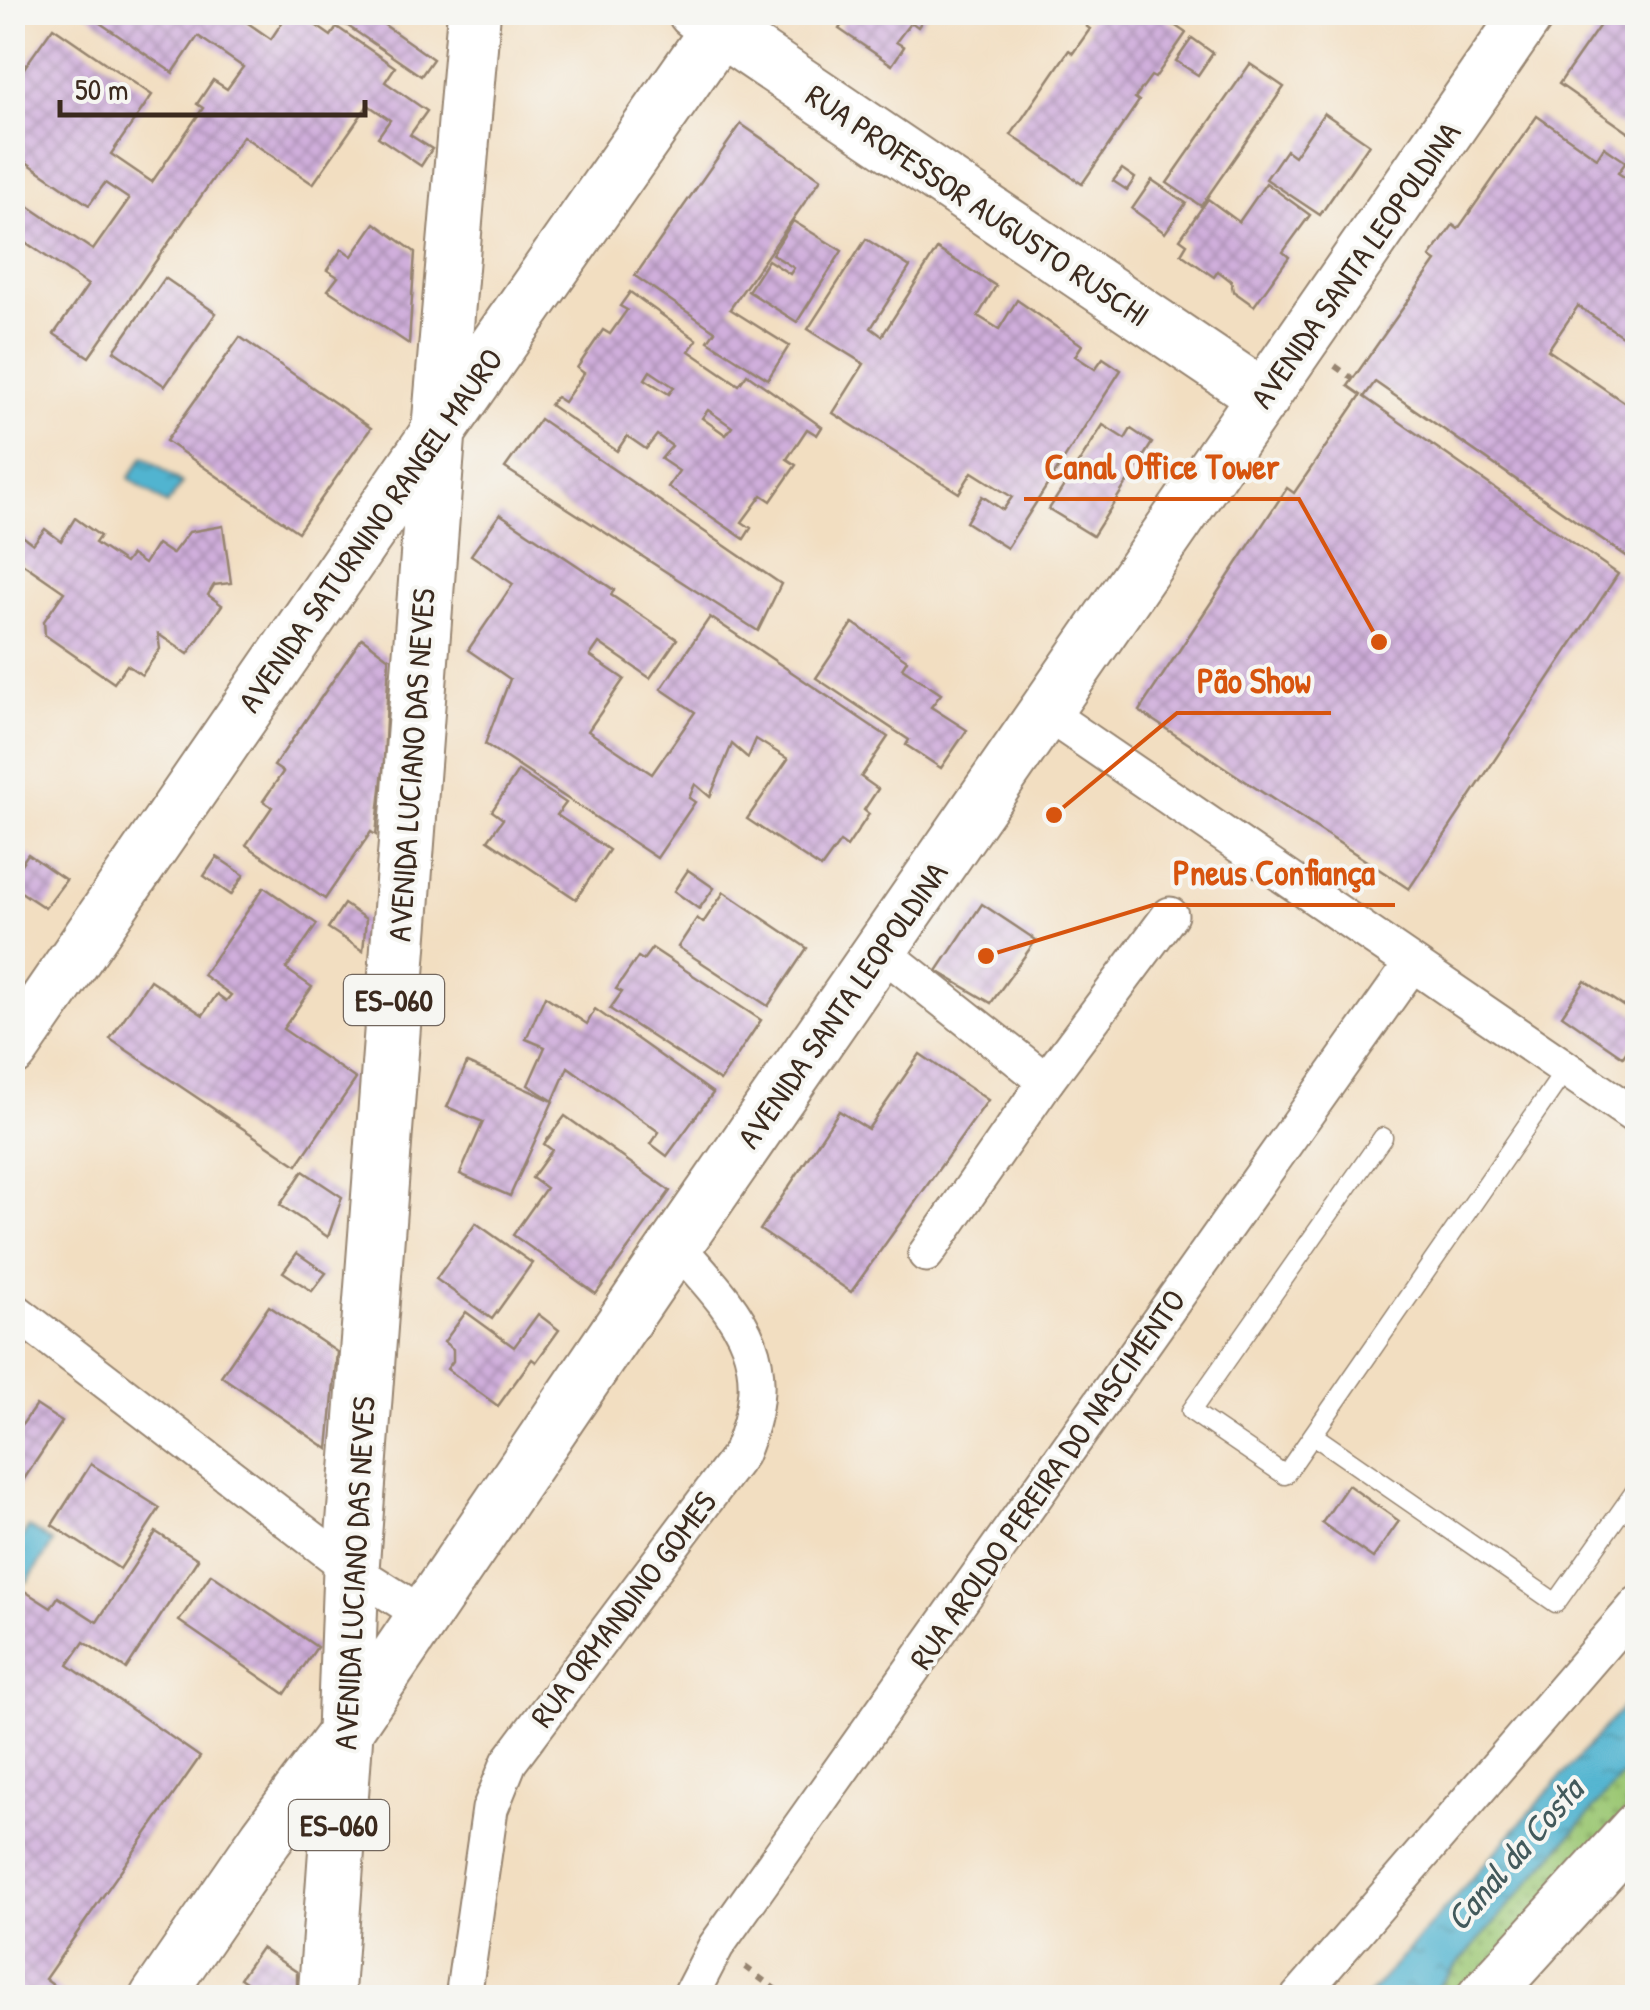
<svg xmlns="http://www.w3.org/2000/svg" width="1650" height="2010" viewBox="0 0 1650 2010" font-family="'Patrick Hand',sans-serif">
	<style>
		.grass { fill: url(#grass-dots); stroke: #6c794a; stroke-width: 2.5 }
		.water { fill: url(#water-ripples); stroke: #466f77; stroke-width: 2.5 }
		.building { fill: url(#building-cross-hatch); fill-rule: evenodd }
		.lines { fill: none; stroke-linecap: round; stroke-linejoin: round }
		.lane-casing { stroke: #968470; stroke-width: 21 }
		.street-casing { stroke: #968470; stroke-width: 39 }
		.secondary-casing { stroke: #968470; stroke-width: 56 }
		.primary-casing { stroke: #968470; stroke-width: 59 }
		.path { stroke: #968470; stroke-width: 6; stroke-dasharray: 8 8; stroke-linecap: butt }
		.lane { stroke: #fff; stroke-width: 18 }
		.street { stroke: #fff; stroke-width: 35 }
		.secondary { stroke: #fff; stroke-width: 52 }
		.primary { stroke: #fff; stroke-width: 55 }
		.labels { text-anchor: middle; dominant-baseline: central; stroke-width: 8; stroke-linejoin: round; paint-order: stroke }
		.shield { fill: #f6f6f2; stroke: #73675e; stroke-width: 2.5 }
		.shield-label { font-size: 30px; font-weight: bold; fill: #3b2a1e }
		.street-label { font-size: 32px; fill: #3b2a1e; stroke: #f6f6f2 }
		.water-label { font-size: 35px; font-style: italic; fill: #435a5c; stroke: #f6f6f2 }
		.leader { fill: none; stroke: #d7540e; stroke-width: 4 }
		.callout-dot { fill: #d7540e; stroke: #f6f6f2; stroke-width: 4 }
		.callout-label { font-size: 35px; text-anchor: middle; font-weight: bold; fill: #d7540e; stroke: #f6f6f2; stroke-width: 8; stroke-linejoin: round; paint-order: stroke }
	</style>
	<defs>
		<pattern id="grass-dots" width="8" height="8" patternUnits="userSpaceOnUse" patternTransform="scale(2.5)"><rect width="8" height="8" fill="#9cc875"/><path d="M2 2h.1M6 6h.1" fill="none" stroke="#80a35f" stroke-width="1.8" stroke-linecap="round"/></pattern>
		<pattern id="water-ripples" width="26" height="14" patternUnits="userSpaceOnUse" patternTransform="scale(2.5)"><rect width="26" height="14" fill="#51b4d0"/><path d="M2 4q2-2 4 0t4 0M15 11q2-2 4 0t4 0" fill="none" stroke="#4493a8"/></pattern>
		<pattern id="building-cross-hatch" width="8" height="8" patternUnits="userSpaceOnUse" patternTransform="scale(2.5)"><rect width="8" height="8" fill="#d0afdc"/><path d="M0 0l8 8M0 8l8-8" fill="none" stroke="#aa8fb2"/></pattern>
	</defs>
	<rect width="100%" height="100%" fill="#f6f6f2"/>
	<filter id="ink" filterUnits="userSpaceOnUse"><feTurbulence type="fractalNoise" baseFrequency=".01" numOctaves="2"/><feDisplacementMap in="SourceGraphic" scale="20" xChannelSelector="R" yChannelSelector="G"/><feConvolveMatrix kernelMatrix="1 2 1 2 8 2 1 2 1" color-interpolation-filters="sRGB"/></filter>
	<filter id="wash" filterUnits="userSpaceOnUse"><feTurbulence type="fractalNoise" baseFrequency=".0048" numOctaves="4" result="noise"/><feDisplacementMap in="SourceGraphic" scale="40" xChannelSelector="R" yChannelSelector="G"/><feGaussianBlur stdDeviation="2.25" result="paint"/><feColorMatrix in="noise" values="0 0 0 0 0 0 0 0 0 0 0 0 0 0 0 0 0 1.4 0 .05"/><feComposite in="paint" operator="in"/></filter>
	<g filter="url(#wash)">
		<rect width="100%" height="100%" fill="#f2dec1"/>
		<polygon class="grass" points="1637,1759 1637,1799 1462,1997 1429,1998"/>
		<g class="water">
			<polygon points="144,456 182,483 167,505 129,478"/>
			<polygon points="29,1527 53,1543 27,1582 13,1573 13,1551"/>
			<polygon points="1637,1691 1637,1759 1429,1997 1367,1997"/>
		</g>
		<g id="blocks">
			<g class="building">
				<polygon points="84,12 232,12 271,39 289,12 297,12 331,36 337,27 395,67 385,82 427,111 410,135 432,149 421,166 378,137 390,120 368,105 313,184 243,136 89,357 54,334 88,285 12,233 12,195 93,250 129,199 105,183 89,205 23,160 12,175 12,85 53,27 152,95 111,154 152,182 203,108 197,104 213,80 227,89 243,67 198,36 173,73"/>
				<polygon points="344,12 366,12 433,59 421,76 339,20"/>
				<polygon points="850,12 928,12 918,27 911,22 896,42 904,47 892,65 839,29"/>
				<polygon points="1095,12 1155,12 1186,33 1155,78 1151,76 1135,98 1139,101 1082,184 1011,135 1069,50 1073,53 1090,29 1086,26"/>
				<polygon points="1609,12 1638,12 1638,139 1559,84"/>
				<polygon points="1192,38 1213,53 1198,75 1176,61"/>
				<polygon points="1250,64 1284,87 1201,206 1167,183"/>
				<polygon points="1324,113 1369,144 1320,215 1266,179 1286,150 1294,156"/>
				<polygon points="1537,116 1597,158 1604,147 1626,162 1618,173 1638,186 1638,347 1578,306 1548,350 1638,412 1638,564 1375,382 1364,397 1618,574 1409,889 1139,711 1287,488 1294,493 1361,395 1348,386 1436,261 1430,257 1453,225 1458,229"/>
				<polygon points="741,124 821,179 730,309 789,346 768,379 708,341 715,331 635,276"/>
				<polygon points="1122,169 1135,178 1127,190 1113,181"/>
				<polygon points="1152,180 1186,203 1165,233 1132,209"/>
				<polygon points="1266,183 1310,215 1283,252 1289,257 1254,306 1233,291 1231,281 1218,271 1214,277 1181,254 1187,244 1180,239 1208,199 1239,222"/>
				<polygon points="793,221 842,251 797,322 748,291 768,260 790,274 794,268 772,254"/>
				<polygon points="375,223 415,252 409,344 328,290 338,277 327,270 342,249 352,256"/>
				<polygon points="866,239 910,267 871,328 882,336 937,249 996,286 978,316 999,329 1017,300 1082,345 1075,356 1095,369 1103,358 1121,370 1007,548 966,522 982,496 1003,510 1012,497 972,472 959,493 833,413 864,364 808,329"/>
				<polygon points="165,278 216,313 165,386 114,351"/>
				<path d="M630,292L697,340L689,351L739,385L747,374L822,427L817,435L807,429L787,459L796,465L771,501L762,495L742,522L751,528L744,539L668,487L679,471L661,459L672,446L657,435L646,449L627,436L617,451L550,405L556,397L564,402L584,373L577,368L603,330L610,334L627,310L620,306ZM650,371L674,387L669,394L645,379ZM708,410L732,427L726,435L702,418Z"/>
				<polygon points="240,337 371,428 298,532 166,441"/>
				<polygon points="540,419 781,584 758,631 505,468"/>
				<polygon points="1103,425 1125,439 1131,429 1152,443 1093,536 1049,509"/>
				<polygon points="500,514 614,590 611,595 677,639 650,678 599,643 590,656 624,679 588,731 652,774 695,712 661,689 710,617 888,737 861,777 878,789 864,810 869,814 847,847 840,842 821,868 747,819 788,759 756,739 748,758 732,744 710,797 695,784 689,798 695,802 657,858 485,744 510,679 468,650 513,584 471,555"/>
				<polygon points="75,518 100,536 95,543 125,563 131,555 144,564 157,544 172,554 189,532 223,526 231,583 214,585 208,595 222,605 188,654 158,634 160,649 142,675 127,665 114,683 45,635 44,621 64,592 12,556 12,528 33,544 45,529 61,541"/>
				<polygon points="853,623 907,660 902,668 941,694 931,707 967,730 941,768 906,745 909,740 816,678"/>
				<polygon points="362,638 389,658 384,761 376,835 371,832 325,899 246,845 272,807 263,801 283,772 274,766"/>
				<polygon points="518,771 566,803 557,815 609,850 576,899 488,840 503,819 492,811"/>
				<polygon points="28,854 66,880 45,908 12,886 12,877"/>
				<polygon points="217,857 244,875 231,895 204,876"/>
				<polygon points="688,870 714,888 699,909 674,891"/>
				<polygon points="264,887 317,924 286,969 312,987 283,1029 356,1079 297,1165 110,1039 150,980 203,1015 217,994 226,1001 231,995 203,975"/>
				<polygon points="724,892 807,948 768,1006 678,947 697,918 703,923"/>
				<polygon points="344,904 366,919 363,951 328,928"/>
				<polygon points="982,904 1036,940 991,1003 937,971"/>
				<polygon points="652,948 761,1020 720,1081 610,1009 622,992 616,989 638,957 643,960"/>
				<polygon points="1585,981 1638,1016 1638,1034 1623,1057 1562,1015"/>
				<polygon points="545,996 587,1024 595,1009 713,1093 667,1156 651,1144 659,1132 568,1067 553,1101 528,1085 545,1047 526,1039"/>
				<polygon points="920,1054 988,1100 851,1292 760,1230 839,1111 868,1129"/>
				<polygon points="467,1063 553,1101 510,1196 460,1174 483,1122 447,1107"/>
				<polygon points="565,1116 670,1191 596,1294 513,1235 546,1188 532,1178 552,1150 544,1144"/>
				<polygon points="303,1171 342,1197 328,1237 280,1205"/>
				<polygon points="476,1223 532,1263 492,1319 436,1279"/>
				<polygon points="297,1253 326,1273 312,1291 283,1272"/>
				<polygon points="269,1306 337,1352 328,1449 221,1376"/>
				<polygon points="466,1312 514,1347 538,1314 559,1330 536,1362 532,1359 498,1406 447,1369 453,1361 453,1349 444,1342"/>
				<polygon points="36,1405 62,1422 12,1497 12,1439"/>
				<polygon points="91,1464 160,1508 120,1569 52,1525"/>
				<polygon points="1348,1485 1399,1521 1373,1558 1322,1523"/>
				<polygon points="156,1532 198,1559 126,1669 84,1642 68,1665 200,1757 45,1979 70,1998 12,1998 12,1583 51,1608 58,1597 97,1622"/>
				<polygon points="211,1574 317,1647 285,1694 179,1621"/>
				<polygon points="261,1948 297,1972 297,1998 269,1998 240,1978"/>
			</g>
		</g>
	</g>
	<g filter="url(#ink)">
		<use href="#blocks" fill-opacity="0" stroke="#968470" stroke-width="2.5"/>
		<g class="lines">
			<g class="lane-casing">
				<g id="lane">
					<polyline points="1383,1137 1191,1411 1285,1475 1566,1069"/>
					<polyline points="1313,1435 1556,1603 1638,1487"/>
				</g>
			</g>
			<g class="street-casing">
				<g id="street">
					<polyline points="1045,712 1638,1118"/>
					<polyline points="880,950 1046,1081"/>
					<polyline points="926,1254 1046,1081 1170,915"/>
					<polyline points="12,1309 351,1569 425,1616"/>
					<path d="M463,1998L490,1809L509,1762L740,1454C781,1355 738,1315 676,1245"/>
					<polyline points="689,1998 716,1946 1412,964"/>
					<polyline points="1298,1998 1638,1604"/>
				</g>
			</g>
			<g class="secondary-casing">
				<g id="secondary">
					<polyline points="694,12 1264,397"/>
					<polyline points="12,1050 438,431 474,12"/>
					<polyline points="156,1998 266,1838 345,1732 647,1287 1529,12"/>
					<polyline points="1483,1998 1638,1828"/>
				</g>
			</g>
			<g class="primary-casing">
				<polyline id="primary" points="326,1998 345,1732 351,1569 438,431 731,12"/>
			</g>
			<g class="path">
				<polyline points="1335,366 1353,379"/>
				<polyline points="745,1967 787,1998"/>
			</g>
			<use href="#lane" class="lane"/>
			<use href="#street" class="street"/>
			<use href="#secondary" class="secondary"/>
			<use href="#primary" class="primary"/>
		</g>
	</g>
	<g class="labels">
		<g class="shield">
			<rect x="344" y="975" width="100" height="50" rx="8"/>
			<rect x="289" y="1800" width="100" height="50" rx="8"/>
		</g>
		<g class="shield-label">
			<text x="394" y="1000">ES-060</text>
			<text x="339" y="1825">ES-060</text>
		</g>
		<g class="street-label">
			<text transform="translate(978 205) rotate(34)">RUA PROFESSOR AUGUSTO RUSCHI</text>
			<text transform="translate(1355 265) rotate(-55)">AVENIDA SANTA LEOPOLDINA</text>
			<text transform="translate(370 530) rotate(-55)">AVENIDA SATURNINO RANGEL MAURO</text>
			<text transform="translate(411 765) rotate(-86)">AVENIDA LUCIANO DAS NEVES</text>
			<text transform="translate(842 1005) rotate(-55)">AVENIDA SANTA LEOPOLDINA</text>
			<text transform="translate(1047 1479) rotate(-55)">RUA AROLDO PEREIRA DO NASCIMENTO</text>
			<text transform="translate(354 1573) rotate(-87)">AVENIDA LUCIANO DAS NEVES</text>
			<text transform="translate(623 1609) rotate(-53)">RUA ORMANDINO GOMES</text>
		</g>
		<g class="water-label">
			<text transform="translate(1514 1854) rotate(-49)">Canal da Costa</text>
		</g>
	</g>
	<path class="leader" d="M1379 642L1299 499H1024M1054 815L1177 713H1331M986 956L1153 905H1395"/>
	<g class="callout-dot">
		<circle cx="1379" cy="642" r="10"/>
		<circle cx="1054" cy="815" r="10"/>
		<circle cx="986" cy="956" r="10"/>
	</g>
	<g class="callout-label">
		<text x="1162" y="479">Canal Office Tower</text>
		<text x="1254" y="693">Pão Show</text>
		<text x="1274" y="885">Pneus Confiança</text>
	</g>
	<rect width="1650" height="2010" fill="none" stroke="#f6f6f2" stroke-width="50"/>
	<path d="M60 100v15h305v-15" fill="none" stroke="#3b2a1e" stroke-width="5"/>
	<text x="75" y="100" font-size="30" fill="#3b2a1e" stroke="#f6f6f2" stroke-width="8" paint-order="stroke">50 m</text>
</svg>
